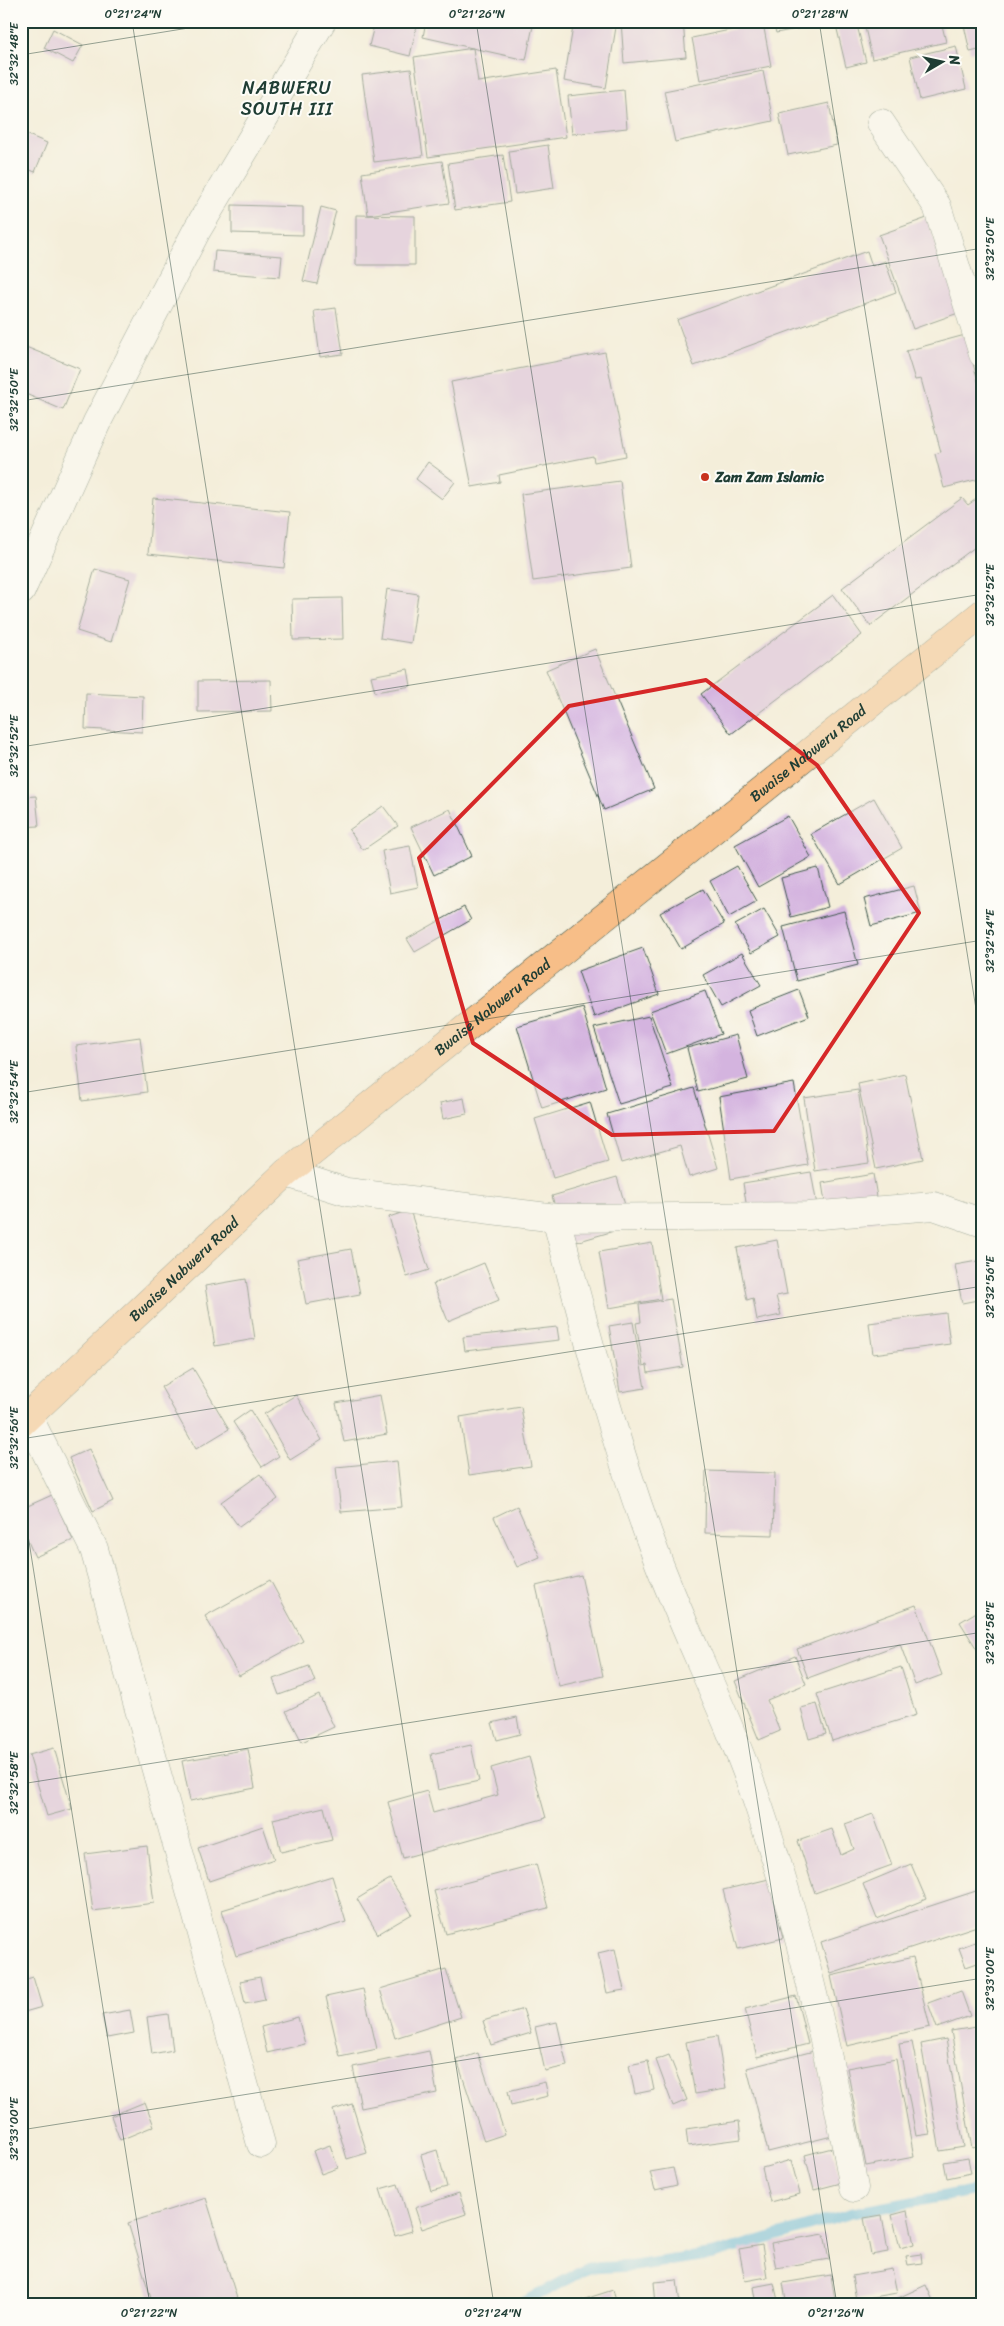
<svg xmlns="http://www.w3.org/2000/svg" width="1004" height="2326" viewBox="0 0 1004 2326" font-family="Sriracha,sans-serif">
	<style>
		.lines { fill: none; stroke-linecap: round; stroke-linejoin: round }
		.stream { stroke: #64b9e1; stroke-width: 11 }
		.building { fill: #d4b4df }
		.minor-casing { stroke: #3f584d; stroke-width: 29 }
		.major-casing { stroke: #3f584d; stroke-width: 29 }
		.minor { stroke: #fff; stroke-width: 28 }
		.major { stroke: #f7be88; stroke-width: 28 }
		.marked { fill: none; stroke: #d62828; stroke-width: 4; stroke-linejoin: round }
		.ticks { fill: none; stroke: #1f3d34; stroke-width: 1; stroke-opacity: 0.45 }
		.poi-dot { fill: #c8321e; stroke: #fdfcf7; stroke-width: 2 }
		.labels { text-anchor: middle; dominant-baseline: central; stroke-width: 4; stroke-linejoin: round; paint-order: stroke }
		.poi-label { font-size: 15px; font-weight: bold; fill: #1f3d34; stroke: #fdfcf7; text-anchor: start }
		.street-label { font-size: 15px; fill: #1f3d34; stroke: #fdfcf7 }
		.quarter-label { font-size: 18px; letter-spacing: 1px; fill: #1f3d34; stroke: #fdfcf7 }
		.neatline { fill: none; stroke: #1f3d34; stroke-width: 2 }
		.ticks-label { font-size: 12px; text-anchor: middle; fill: #1f3d34 }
	</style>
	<rect width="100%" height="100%" fill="#fdfcf7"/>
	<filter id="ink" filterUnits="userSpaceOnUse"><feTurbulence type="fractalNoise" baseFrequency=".02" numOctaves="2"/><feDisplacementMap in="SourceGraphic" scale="10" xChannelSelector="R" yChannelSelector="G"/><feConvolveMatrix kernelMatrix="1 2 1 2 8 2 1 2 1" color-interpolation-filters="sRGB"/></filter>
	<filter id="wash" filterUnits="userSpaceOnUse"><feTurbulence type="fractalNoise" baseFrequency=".0096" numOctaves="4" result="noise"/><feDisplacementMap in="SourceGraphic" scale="20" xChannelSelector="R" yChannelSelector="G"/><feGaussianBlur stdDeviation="1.12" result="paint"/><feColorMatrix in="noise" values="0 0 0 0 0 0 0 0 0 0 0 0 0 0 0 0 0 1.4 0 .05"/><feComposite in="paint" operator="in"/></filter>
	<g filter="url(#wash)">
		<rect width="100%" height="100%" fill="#f4eeda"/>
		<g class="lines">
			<polyline class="stream" points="519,2305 588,2268 634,2266 714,2254 852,2213 983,2189"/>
		</g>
		<g id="blocks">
			<g class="building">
				<polygon points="375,21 418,21 410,56 369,46"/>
				<polygon points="426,21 534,21 526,60 423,37"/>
				<polygon points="574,21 617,21 606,88 564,81"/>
				<polygon points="621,21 683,21 686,57 624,63"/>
				<polygon points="773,21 827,21 827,23 776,33"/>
				<polygon points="835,21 856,21 866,62 846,67"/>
				<polygon points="871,21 941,21 946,42 872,59 864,23"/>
				<polygon points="963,21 983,21 983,49 970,52"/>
				<polygon points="763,23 771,66 700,80 692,38"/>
				<polygon points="53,29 83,45 73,63 44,48"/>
				<polygon points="956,46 966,89 920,100 910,57"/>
				<polygon points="473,48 478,82 556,70 566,137 428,157 414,57"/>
				<polygon points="411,69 423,156 374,162 362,75"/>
				<polygon points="763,71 773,121 675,142 664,91"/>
				<polygon points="624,90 627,128 572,134 568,96"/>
				<polygon points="829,103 837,145 788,155 779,114"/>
				<polygon points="21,132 47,143 35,172 21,166"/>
				<polygon points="548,145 554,188 515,194 509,151"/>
				<polygon points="503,155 510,202 455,210 448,163"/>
				<polygon points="442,161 449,203 368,215 362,173"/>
				<polygon points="232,205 303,207 303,235 232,233"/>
				<polygon points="321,207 336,211 317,284 303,281"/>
				<polygon points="356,215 415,216 415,265 356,265"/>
				<polygon points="927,218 961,312 913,329 879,235"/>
				<polygon points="215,251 282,256 280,277 213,272"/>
				<polygon points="867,251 872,266 885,261 896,292 694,366 677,320"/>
				<polygon points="336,308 343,354 320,357 314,311"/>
				<polygon points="965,335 983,399 983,478 944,488 935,454 941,452 921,379 915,380 906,351"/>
				<polygon points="21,345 80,369 63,410 21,392"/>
				<polygon points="605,352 626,456 594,462 593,456 499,475 500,482 472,487 451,382"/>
				<polygon points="428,462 455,482 442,499 416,479"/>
				<polygon points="620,481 631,568 533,581 521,494"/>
				<polygon points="983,494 983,541 870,626 842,588 962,498 968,505"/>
				<polygon points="153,498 290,512 284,568 148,554"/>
				<polygon points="95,569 130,579 111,642 77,631"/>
				<polygon points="387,589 418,594 411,643 380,638"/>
				<polygon points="833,595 862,635 731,734 701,694"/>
				<polygon points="342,598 343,639 293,640 292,599"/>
				<polygon points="595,649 654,789 604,810 546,670"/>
				<polygon points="408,669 411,686 375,692 371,676"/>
				<polygon points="271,680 272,711 198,712 198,681"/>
				<polygon points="86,693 143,696 142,732 85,729"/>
				<polygon points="36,796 39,826 21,827 21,797"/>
				<polygon points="874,798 902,848 840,884 811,834"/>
				<polygon points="383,806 398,826 363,850 349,830"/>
				<polygon points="450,809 472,856 434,875 411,827"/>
				<polygon points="788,816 811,857 758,887 735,845"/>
				<polygon points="410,846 418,887 390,893 382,851"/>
				<polygon points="737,866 757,901 729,917 710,881"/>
				<polygon points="818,868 828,907 791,917 781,878"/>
				<polygon points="914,886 921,913 871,926 864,899"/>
				<polygon points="703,889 724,924 681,949 660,913"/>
				<polygon points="464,907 471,920 415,952 407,939"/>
				<polygon points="764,909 780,937 751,953 735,925"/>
				<polygon points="844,911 858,965 797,981 783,927"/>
				<polygon points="643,948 659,994 594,1017 578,971"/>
				<polygon points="742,953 761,985 721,1007 703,975"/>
				<polygon points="799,990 809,1016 757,1036 748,1010"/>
				<polygon points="705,991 721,1034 666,1054 650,1011"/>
				<polygon points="582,1007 606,1088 542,1108 517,1026"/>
				<polygon points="649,1016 673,1088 619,1104 594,1028"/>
				<polygon points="736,1035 748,1079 698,1092 687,1048"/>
				<polygon points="140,1037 147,1092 82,1101 76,1046"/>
				<polygon points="905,1074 923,1159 876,1169 858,1084"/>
				<polygon points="794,1083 808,1165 731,1179 719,1097"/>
				<polygon points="694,1088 718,1168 689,1177 680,1146 621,1163 607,1114"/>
				<polygon points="858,1090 869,1163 815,1171 804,1098"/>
				<polygon points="464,1098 467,1114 443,1119 440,1103"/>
				<polygon points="590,1102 608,1162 553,1178 535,1119"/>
				<polygon points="811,1172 818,1211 749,1222 743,1183"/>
				<polygon points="873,1174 881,1220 829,1228 822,1183"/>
				<polygon points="617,1177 631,1226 566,1245 552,1196"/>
				<polygon points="410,1210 429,1270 407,1277 389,1217"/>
				<polygon points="777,1240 787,1294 776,1296 781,1315 757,1320 753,1298 747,1300 737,1248"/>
				<polygon points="652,1243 661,1299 609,1308 599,1252"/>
				<polygon points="351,1249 360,1294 306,1304 297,1259"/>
				<polygon points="983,1260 983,1299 962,1303 955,1265"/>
				<polygon points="484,1263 499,1300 448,1321 433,1284"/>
				<polygon points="246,1279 255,1339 215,1346 205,1286"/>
				<polygon points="671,1299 683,1367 648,1373 647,1365 643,1366 636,1323 641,1322 639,1304"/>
				<polygon points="946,1313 950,1344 873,1354 869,1323"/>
				<polygon points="633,1322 645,1388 620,1392 609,1326"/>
				<polygon points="557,1327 559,1340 465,1351 463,1337"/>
				<polygon points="193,1368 229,1429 196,1449 161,1387"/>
				<polygon points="296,1395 322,1440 290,1460 264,1414"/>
				<polygon points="380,1395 387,1434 344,1442 336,1403"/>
				<polygon points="521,1407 531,1466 469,1475 460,1417"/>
				<polygon points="250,1410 279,1456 262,1467 233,1422"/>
				<polygon points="89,1449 113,1501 93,1511 69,1458"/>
				<polygon points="397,1461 402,1507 341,1512 336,1467"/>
				<polygon points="706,1471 775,1473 773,1535 705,1533"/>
				<polygon points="260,1474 278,1499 239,1527 221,1502"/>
				<polygon points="52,1495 73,1540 35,1557 21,1526 21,1509"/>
				<polygon points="517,1506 540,1557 517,1567 494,1517"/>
				<polygon points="581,1575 603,1676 559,1686 536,1586"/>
				<polygon points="270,1580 303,1641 239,1676 205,1616"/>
				<polygon points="916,1605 942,1675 915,1685 900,1644 808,1678 797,1649"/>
				<polygon points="983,1608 983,1659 960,1622"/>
				<polygon points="795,1656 806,1684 767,1700 780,1731 759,1740 735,1681"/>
				<polygon points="309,1666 315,1682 279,1695 273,1679"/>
				<polygon points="901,1667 916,1715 832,1741 817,1694"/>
				<polygon points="319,1695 334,1727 302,1742 286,1711"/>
				<polygon points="817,1704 826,1734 809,1739 801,1708"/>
				<polygon points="517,1717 520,1734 497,1740 492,1723"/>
				<polygon points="471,1745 479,1781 438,1790 431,1754"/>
				<polygon points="54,1748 72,1809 47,1816 29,1755"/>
				<polygon points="248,1749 255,1788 190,1801 182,1761"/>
				<polygon points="529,1757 546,1818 403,1858 388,1802 427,1791 433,1813 498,1795 491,1768"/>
				<polygon points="324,1807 332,1840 281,1852 273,1819"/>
				<polygon points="873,1814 892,1865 815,1893 798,1841 832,1829 841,1855 854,1849 845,1824"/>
				<polygon points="263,1826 274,1859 209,1881 198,1848"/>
				<polygon points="147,1846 154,1903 93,1911 85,1854"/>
				<polygon points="536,1864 548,1908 446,1934 434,1891"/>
				<polygon points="911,1864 926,1899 877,1919 863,1884"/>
				<polygon points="332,1876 346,1922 236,1956 222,1910"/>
				<polygon points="390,1879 412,1914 378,1934 357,1899"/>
				<polygon points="769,1879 783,1938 738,1949 723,1890"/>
				<polygon points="979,1890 983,1902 983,1924 831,1974 821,1942"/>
				<polygon points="983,1939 983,1961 966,1967 959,1948"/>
				<polygon points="615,1949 624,1990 607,1993 598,1953"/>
				<polygon points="913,1957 930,2027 847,2046 831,1976"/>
				<polygon points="446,1969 461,2017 395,2038 380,1989"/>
				<polygon points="33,1977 42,2007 21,2013 21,1981"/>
				<polygon points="260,1977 265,2000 245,2004 240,1981"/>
				<polygon points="363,1989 377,2049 340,2057 326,1997"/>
				<polygon points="961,1991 970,2016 937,2028 928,2003"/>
				<polygon points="796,1996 808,2044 757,2057 745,2009"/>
				<polygon points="523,2009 531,2033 491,2045 483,2021"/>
				<polygon points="130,2010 134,2033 107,2038 102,2015"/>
				<polygon points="168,2014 173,2050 152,2054 147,2017"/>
				<polygon points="298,2017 305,2044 267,2053 261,2027"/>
				<polygon points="557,2022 567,2066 545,2071 535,2027"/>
				<polygon points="983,2026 983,2146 972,2148 951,2031"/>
				<polygon points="717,2036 726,2089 695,2094 686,2042"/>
				<polygon points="946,2039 964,2147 940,2151 921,2044"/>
				<polygon points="912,2042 930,2134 916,2136 899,2044"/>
				<polygon points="429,2051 437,2093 361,2108 353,2067"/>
				<polygon points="814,2051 836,2135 768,2152 747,2068"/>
				<polygon points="478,2053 505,2134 484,2141 457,2060"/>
				<polygon points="669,2055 687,2100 673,2106 656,2060"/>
				<polygon points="896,2059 914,2157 866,2166 847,2068"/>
				<polygon points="648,2061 654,2090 635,2094 629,2065"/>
				<polygon points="545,2082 548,2096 511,2105 508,2091"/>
				<polygon points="145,2102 154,2126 120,2140 111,2116"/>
				<polygon points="352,2104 367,2153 347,2159 333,2110"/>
				<polygon points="739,2121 741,2139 688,2146 686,2129"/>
				<polygon points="330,2145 338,2168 321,2174 313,2151"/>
				<polygon points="832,2148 841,2183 814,2190 805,2155"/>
				<polygon points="437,2150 447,2187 431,2191 421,2155"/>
				<polygon points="983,2154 983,2174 981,2175 977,2155"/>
				<polygon points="968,2158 971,2173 947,2178 944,2162"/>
				<polygon points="791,2160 800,2194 770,2202 762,2168"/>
				<polygon points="673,2168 677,2185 655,2190 650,2172"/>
				<polygon points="398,2184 412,2231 395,2236 380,2189"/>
				<polygon points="459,2193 466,2214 422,2229 415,2208"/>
				<polygon points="206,2198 239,2305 153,2305 128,2223"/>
				<polygon points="907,2211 914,2244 900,2248 892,2215"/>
				<polygon points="882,2215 888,2252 871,2255 864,2218"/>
				<polygon points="824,2234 829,2259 776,2268 771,2243"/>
				<polygon points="762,2245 767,2277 745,2281 739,2249"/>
				<polygon points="921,2254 922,2263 908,2265 906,2256"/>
				<polygon points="892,2269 897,2293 856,2300 852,2276"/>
				<polygon points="831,2275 836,2305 787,2305 783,2283"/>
				<polygon points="677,2280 680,2305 656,2305 654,2282"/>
				<polygon points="774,2283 779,2305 756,2305 753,2287"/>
				<polygon points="926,2285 935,2305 883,2305"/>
				<polygon points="613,2290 618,2305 584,2305 582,2300"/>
			</g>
		</g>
	</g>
	<g filter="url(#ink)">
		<use href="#blocks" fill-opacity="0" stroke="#3f584d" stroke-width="1"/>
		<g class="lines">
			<g class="minor-casing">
				<g id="minor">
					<polyline points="881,123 937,206 983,354"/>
					<polyline points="21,591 97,422 197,230 322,21"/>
					<polyline points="286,1173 347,1192 556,1218 808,1216 934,1206 983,1223"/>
					<path d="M556,1218C585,1327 612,1436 651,1542C683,1631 729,1716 759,1807C801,1931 831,2060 854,2188"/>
					<polyline points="28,1416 94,1549 261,2144"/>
				</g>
			</g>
			<g class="major-casing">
				<g id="major">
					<path id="s1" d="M21,1423L286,1173L983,613"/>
				</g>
			</g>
			<use href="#minor" class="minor"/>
			<use href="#major" class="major"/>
		</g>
	</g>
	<path d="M0 0H1004V2326H0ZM706,680L817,765L919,913L774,1131L612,1135L473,1043L419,858L569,706Z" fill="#f4eeda" fill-opacity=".55" fill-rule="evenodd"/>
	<path class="marked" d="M706,680L817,765L919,913L774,1131L612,1135L473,1043L419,858L569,706Z"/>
	<path class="ticks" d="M132,21L494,2305M476,21L837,2305M819,21L983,1053M21,55L232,21M21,401L983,248M21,747L983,594M21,1093L983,940M21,1439L983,1286M21,1491L150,2305M21,1784L983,1632M21,2130L983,1978"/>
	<circle class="poi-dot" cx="705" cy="477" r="5"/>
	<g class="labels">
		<g class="poi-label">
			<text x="715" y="477">Zam Zam Islamic</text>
		</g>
		<g class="street-label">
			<text stroke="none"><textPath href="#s1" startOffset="1034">Bwaise Nabweru Road</textPath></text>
			<text stroke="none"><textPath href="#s1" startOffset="629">Bwaise Nabweru Road</textPath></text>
			<text stroke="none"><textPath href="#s1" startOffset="224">Bwaise Nabweru Road</textPath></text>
		</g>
		<g class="quarter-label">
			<text x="287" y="88">NABWERU<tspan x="287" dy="21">SOUTH III</tspan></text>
		</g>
	</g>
	<rect width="1004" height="2326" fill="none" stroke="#fdfcf7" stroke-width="55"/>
	<g transform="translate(942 62) rotate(81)" stroke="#fdfcf7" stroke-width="4" paint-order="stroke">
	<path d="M0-4L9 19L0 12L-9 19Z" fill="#1f3d34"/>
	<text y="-8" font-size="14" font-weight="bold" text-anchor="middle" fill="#1f3d34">N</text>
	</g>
	<rect x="28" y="28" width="948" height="2270" class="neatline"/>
	<g class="ticks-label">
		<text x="133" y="18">0°21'24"N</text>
		<text x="477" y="18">0°21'26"N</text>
		<text x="820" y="18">0°21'28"N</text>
		<text transform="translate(14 54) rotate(-90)" y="4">32°32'48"E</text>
		<text transform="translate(990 249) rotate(-90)" y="4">32°32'50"E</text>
		<text transform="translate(14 400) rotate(-90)" y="4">32°32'50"E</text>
		<text transform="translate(990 595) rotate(-90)" y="4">32°32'52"E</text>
		<text transform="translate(14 746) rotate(-90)" y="4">32°32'52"E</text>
		<text transform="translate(990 941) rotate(-90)" y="4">32°32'54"E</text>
		<text transform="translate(14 1092) rotate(-90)" y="4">32°32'54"E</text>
		<text transform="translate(990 1287) rotate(-90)" y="4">32°32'56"E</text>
		<text transform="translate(14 1438) rotate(-90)" y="4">32°32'56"E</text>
		<text transform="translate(990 1633) rotate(-90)" y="4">32°32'58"E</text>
		<text transform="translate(14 1783) rotate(-90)" y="4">32°32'58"E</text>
		<text transform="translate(990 1979) rotate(-90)" y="4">32°33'00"E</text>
		<text transform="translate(14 2129) rotate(-90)" y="4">32°33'00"E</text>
		<text x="149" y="2317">0°21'22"N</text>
		<text x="493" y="2317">0°21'24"N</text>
		<text x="836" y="2317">0°21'26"N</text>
	</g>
</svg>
